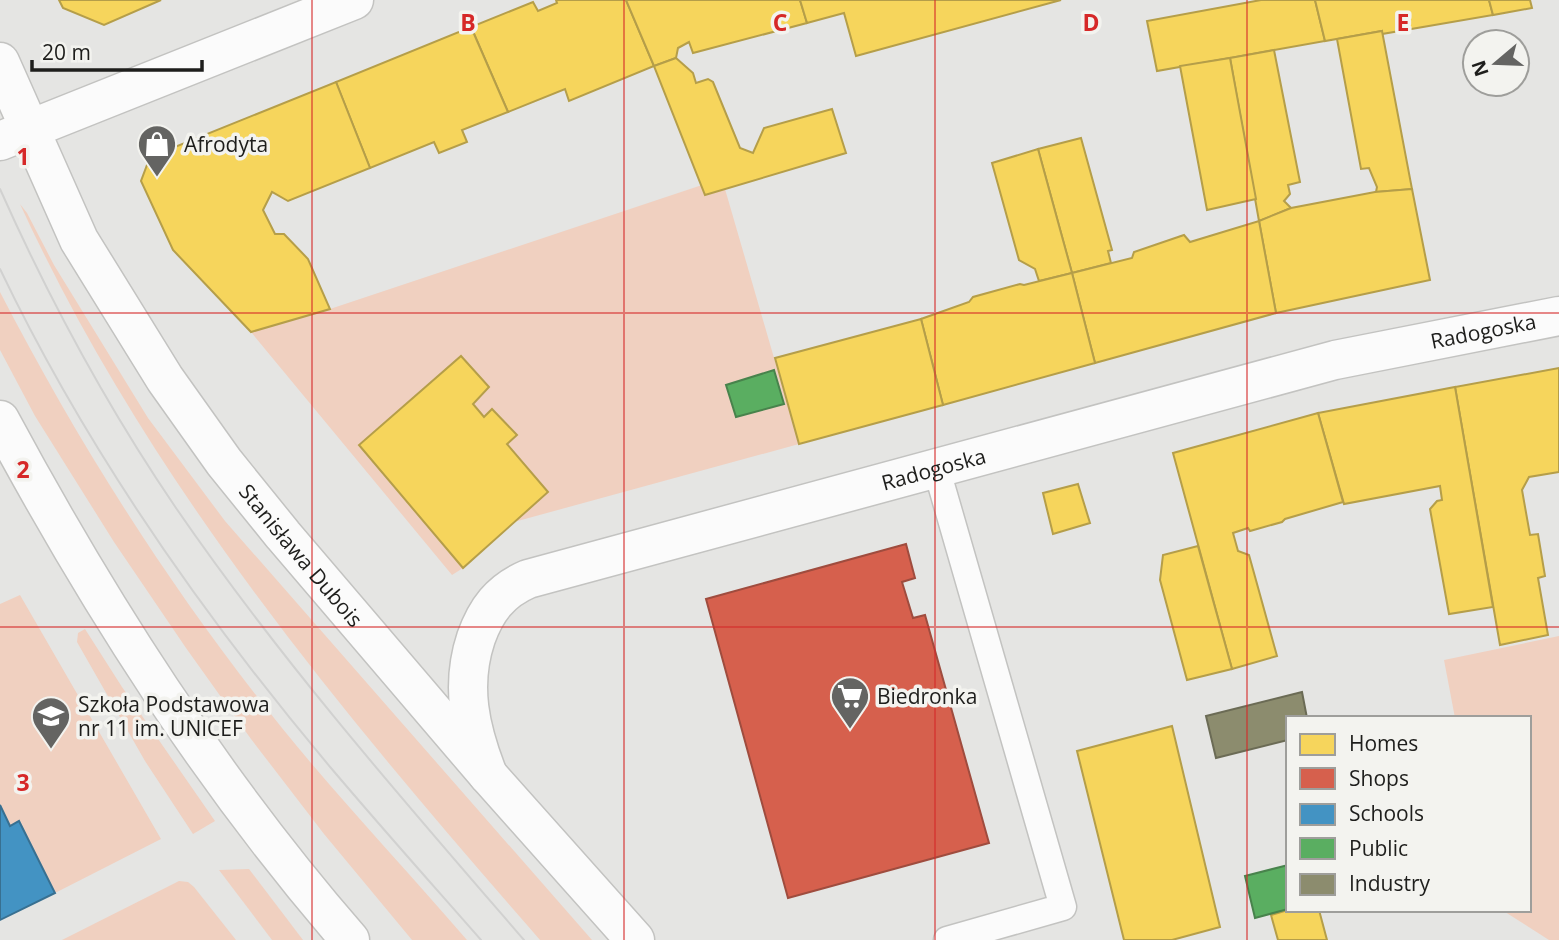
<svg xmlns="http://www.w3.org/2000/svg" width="1559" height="940" viewBox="0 0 1559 940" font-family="'Open Sans',sans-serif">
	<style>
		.green { fill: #f0d0c0 }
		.homes { fill: #f6d55c; stroke: #b59e49; stroke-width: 2 }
		.shops { fill: #d6604d; stroke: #9f4c3e; stroke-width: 2 }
		.schools { fill: #4393c3; stroke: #387091; stroke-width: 2 }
		.public { fill: #5aae61; stroke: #48834c; stroke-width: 2 }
		.industry { fill: #8c8c6e; stroke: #6b6b55; stroke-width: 2 }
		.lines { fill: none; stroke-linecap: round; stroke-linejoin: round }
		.lane-casing { stroke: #c3c3c1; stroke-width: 29 }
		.street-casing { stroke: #c3c3c1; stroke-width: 41 }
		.secondary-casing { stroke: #c3c3c1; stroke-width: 41 }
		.lane { stroke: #fbfbfb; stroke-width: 26 }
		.street { stroke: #fbfbfb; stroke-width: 38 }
		.secondary { stroke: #fbfbfb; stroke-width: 38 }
		.tram { stroke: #d1d1d0; stroke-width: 2 }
		.grid { fill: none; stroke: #d62828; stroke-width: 2; stroke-opacity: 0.55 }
		.labels { text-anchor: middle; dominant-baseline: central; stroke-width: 7; stroke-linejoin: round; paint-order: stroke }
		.poi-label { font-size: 21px; fill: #1e1e1c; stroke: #f3f3ef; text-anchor: start }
		.street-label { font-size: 21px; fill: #1e1e1c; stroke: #f3f3ef }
		.grid-label { font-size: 23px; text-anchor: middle; font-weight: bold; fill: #d62828; stroke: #f3f3ef; stroke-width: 7; stroke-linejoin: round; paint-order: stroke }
	</style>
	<rect width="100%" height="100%" fill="#e5e5e3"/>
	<g class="green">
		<polygon points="702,185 705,195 725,189 799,444 514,522 507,444 517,435 493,409 484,417 473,404 489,387 461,356 359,445 463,568 452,575 251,332 330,309"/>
		<path d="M20,204L27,213L54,265L148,418L225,521L592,940H540C340,711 148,482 20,204Z"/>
		<path d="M0,292C79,445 173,593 282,728C341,801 406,869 467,940H412L324,834L251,739L186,648L114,542L35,416L0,350Z"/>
		<polygon points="20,595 161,839 55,893 20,821 10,826 0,805 0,604"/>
		<polygon points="85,629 122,687 215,821 193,834 145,761 77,642 78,633"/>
		<polygon points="1559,636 1559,940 1549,940 1502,910 1529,910 1529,718 1455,718 1444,660"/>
		<polygon points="249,869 303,940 272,940 219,870"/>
		<polygon points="179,881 188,882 194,887 236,940 62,940"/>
	</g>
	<g class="homes">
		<polygon points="59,0 161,0 104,25 63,8"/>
		<polygon points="556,0 626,0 654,66 569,101 565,89 508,112 471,27 533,2 538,11 557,3"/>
		<polygon points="626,0 800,0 807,23 693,53 689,42 678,48 676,58 654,66"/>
		<polygon points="800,0 1061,0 856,56 844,13 807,23"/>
		<polygon points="1261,0 1315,0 1325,41 1157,71 1147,21"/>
		<polygon points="1315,0 1489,0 1493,15 1382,34 1382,31 1325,41"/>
		<polygon points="1489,0 1530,0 1532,8 1493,15"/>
		<polygon points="471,27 508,112 462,130 467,142 439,153 434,142 370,168 336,82"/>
		<polygon points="1382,31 1412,189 1376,192 1377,187 1369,168 1361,169 1337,39"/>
		<polygon points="1274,50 1300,182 1288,185 1290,194 1284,201 1291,208 1259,221 1230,58"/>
		<polygon points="676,58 693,73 696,83 708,79 713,82 740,148 753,153 764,128 832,109 846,153 705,195 654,66"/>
		<polygon points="1230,58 1256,199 1207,210 1180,66"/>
		<polygon points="336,82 370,168 288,201 272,192 263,210 275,234 284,234 308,259 330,309 251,332 173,250 141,181 150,157"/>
		<polygon points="1081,138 1112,250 1108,251 1111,263 1072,273 1038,149"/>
		<polygon points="1038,149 1072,273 1039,281 1035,269 1019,260 992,163"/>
		<polygon points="1412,189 1430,280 1276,313 1259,221 1291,208 1375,192"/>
		<polygon points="1259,221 1276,313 1095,363 1072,273 1132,258 1134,252 1184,235 1190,242"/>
		<polygon points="1072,273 1095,363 943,405 921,319 969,302 973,297 1020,284 1024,285"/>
		<polygon points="921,319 943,405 799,444 775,358"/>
		<polygon points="461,356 489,387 473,404 484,417 492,409 517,435 507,444 548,492 463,568 359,445"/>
		<polygon points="1559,368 1559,472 1529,477 1522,490 1530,535 1538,534 1545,576 1538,578 1548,635 1500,645 1455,387"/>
		<polygon points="1455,387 1493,607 1449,614 1430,509 1437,501 1442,500 1440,486 1344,504 1318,413"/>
		<polygon points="1318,413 1343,502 1285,519 1282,522 1250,531 1248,528 1233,533 1238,551 1249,555 1277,656 1232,669 1173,453"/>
		<polygon points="1078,484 1090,523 1053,534 1043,493"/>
		<polygon points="1198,546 1232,669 1187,680 1160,580 1163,555"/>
		<polygon points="1172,726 1220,927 1172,940 1124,940 1077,751"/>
		<polygon points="1288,910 1319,910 1327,940 1278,940 1271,915"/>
	</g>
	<polygon class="shops" points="906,544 915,578 902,582 913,618 925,615 989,843 788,898 706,599"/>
	<polygon class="schools" points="0,805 10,826 19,821 55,893 0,920"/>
	<g class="public">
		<polygon points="774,370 784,404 736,417 726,385"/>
		<polygon points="1288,865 1288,909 1255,918 1245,876"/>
	</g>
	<polygon class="industry" points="1302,692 1307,718 1288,718 1288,740 1216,758 1206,716"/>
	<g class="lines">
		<g class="lane-casing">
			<polyline id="lane" points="936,467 1063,907 947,940"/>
		</g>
		<g class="street-casing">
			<g id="street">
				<polyline points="0,141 354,0"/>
				<path id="s1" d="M488,775C470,729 460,686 476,638C486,610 500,591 528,579L1335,360L1559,316"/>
			</g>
		</g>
		<g class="secondary-casing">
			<g id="secondary">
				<path id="s2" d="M0,62L79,240L165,379L224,462L283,535L488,775L635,940"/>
				<path d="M0,420C100,606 212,781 350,940"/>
			</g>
		</g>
		<use href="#lane" class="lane"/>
		<use href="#street" class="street"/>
		<use href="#secondary" class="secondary"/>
		<g class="tram">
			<path d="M0,189C49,299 108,408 176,508C281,661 403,800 524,940"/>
			<path d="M0,269C85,447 204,617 331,768C380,826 431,883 481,940"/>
		</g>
	</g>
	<path class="grid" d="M312,0V940M624,0V940M935,0V940M1247,0V940M0,313H1559M0,627H1559"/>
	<defs>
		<g id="shop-pin" transform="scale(2.0125)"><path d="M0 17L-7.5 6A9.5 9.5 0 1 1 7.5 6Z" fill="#646462" stroke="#f3f3ef"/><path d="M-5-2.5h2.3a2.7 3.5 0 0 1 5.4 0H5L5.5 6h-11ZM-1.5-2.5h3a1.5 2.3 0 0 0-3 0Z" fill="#fff"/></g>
		<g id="supermarket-pin" transform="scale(2.0125)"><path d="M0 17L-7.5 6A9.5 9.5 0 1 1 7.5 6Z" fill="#646462" stroke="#f3f3ef"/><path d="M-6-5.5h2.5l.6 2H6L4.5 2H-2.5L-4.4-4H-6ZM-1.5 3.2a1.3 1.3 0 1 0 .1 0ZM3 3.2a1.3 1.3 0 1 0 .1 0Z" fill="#fff"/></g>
		<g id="school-pin" transform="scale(2.0125)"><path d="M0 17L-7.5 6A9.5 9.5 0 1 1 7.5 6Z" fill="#646462" stroke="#f3f3ef"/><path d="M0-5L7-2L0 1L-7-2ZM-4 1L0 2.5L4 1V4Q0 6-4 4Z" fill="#fff"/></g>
	</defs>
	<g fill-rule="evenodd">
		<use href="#shop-pin" x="157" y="144"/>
		<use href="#supermarket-pin" x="850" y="696"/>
		<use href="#school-pin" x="51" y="716"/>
	</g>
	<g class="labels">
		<g class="poi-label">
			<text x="184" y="144">Afrodyta</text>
			<text x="877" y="696">Biedronka</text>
			<text x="78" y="704">Szkoła Podstawowa<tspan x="78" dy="24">nr 11 im. UNICEF</tspan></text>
		</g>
		<g class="street-label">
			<text stroke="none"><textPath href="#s1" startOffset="1209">Radogoska</textPath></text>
			<text stroke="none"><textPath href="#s1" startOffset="642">Radogoska</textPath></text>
			<text stroke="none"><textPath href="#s2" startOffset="581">Stanisława Dubois</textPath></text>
		</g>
	</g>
	<g class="grid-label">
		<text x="468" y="31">B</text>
		<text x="780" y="31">C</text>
		<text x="1091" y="31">D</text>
		<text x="1403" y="31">E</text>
		<text x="23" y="165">1</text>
		<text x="23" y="478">2</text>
		<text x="23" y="791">3</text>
	</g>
	<rect x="1286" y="716" width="245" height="196" fill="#f3f3ef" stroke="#9e9e9b" stroke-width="2"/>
	<rect x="1300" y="734" width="35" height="21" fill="#f6d55c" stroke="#9e9e9b" stroke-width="2"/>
	<text x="1349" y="751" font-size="21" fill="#1e1e1c">Homes</text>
	<rect x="1300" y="768" width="35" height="21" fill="#d6604d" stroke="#9e9e9b" stroke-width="2"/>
	<text x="1349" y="786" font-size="21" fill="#1e1e1c">Shops</text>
	<rect x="1300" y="804" width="35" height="21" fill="#4393c3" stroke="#9e9e9b" stroke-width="2"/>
	<text x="1349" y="821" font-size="21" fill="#1e1e1c">Schools</text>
	<rect x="1300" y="838" width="35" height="21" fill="#5aae61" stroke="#9e9e9b" stroke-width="2"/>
	<text x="1349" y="856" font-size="21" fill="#1e1e1c">Public</text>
	<rect x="1300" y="874" width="35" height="21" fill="#8c8c6e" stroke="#9e9e9b" stroke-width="2"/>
	<text x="1349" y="891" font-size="21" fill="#1e1e1c">Industry</text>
	<g transform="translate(1496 63) rotate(251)"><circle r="33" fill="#f3f3ef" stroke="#9e9e9b" stroke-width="2"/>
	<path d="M0-5L12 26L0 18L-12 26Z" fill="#646462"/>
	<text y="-10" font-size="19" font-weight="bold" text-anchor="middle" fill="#1e1e1c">N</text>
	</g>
	<path d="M32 60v10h170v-10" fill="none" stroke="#1e1e1c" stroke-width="3.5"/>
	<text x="42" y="60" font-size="21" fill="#1e1e1c" stroke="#f3f3ef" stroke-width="5" paint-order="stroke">20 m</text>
</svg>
